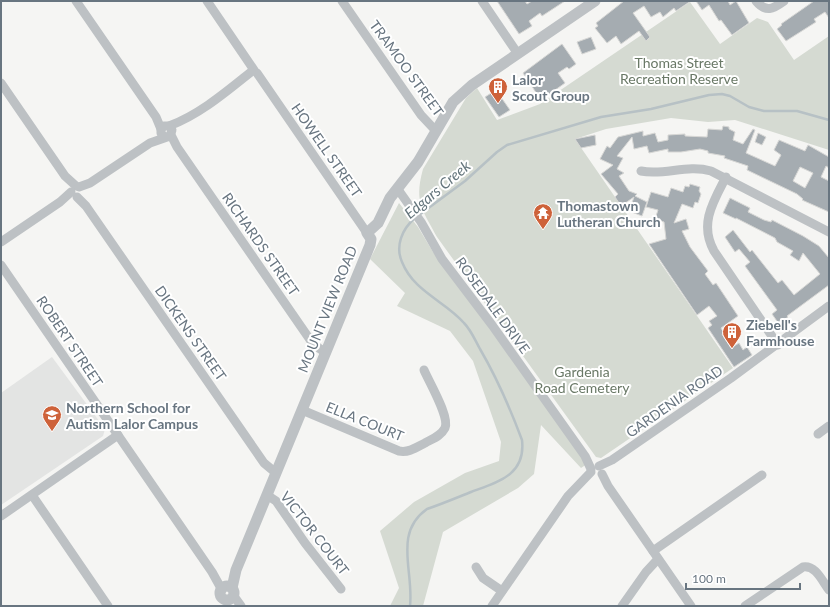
<svg xmlns="http://www.w3.org/2000/svg" width="830" height="607" viewBox="0 0 830 607" font-family="Lato,sans-serif">
	<style>
		.built { fill: #e3e4e3 }
		.green { fill: #d5dad2 }
		.lines { fill: none; stroke-linecap: round; stroke-linejoin: round }
		.stream { stroke: #b7c1c5; stroke-width: 2.5 }
		.building { fill: #a5acb1; stroke: #d7d7d5; fill-rule: evenodd }
		.minor { stroke: #bdc1c4; stroke-width: 9 }
		.tertiary { stroke: #bdc1c4; stroke-width: 11 }
		.labels { text-anchor: middle; dominant-baseline: central; stroke-width: 4; stroke-linejoin: round; paint-order: stroke }
		.park-label { font-size: 14px; fill: #697866; stroke: #fff }
		.street-label { font-size: 14px; fill: #687580; stroke: #fff }
		.poi-label { font-size: 14px; font-weight: bold; fill: #687580; stroke: #fff; text-anchor: start }
		.water-label { font-size: 15px; font-style: italic; fill: #64757c; stroke: #fff }
	</style>
	<rect width="100%" height="100%" fill="#f5f5f3"/>
	<polygon class="built" points="52,357 105,429 103,436 1,505 1,393"/>
	<g class="green">
		<path d="M690,2L720,44L757,18L768,22L794,60L829,36V150L735,120L708,122L671,118L606,129L575,139L733,368L601,458L596,457L437,237C422,209 414,202 423,169L466,98L477,88L497,120L540,104Z"/>
		<polygon points="399,203 418,227 433,252 474,306 587,464 581,468 541,425 534,474 518,488 443,532 423,606 390,606 399,588 380,531 414,502 465,473 499,461 501,442 473,361 450,331 397,306 405,293 370,259"/>
	</g>
	<g class="lines">
		<g class="stream">
			<polyline points="419,215 465,181 497,152 507,145 601,117 651,109 709,95 722,94 730,96 749,107 764,111 797,111 829,120"/>
			<path d="M410,606C414,571 393,533 427,509C442,504 456,498 471,492C498,482 526,475 522,440C510,408 497,378 480,349C475,340 471,330 464,323C445,301 414,292 402,262C395,246 402,229 415,218"/>
		</g>
	</g>
	<g class="building">
		<polygon points="497,1 525,1 527,4 532,1 565,1 542,16 540,13 529,21 532,26 519,34"/>
		<polygon points="624,1 691,1 676,11 674,8 663,17 660,12 651,17 644,6 633,13 650,37 646,41 639,31 621,44 616,36 607,43 595,28 598,26 596,23"/>
		<polygon points="696,1 728,1 730,5 736,1 749,23 732,35 721,20 719,21 709,5 702,10"/>
		<polygon points="814,1 829,1 829,18 825,12 814,19 816,22 786,41 777,29 782,25 781,24"/>
		<polygon points="591,37 596,49 582,54 577,42"/>
		<polygon points="562,44 576,64 569,69 567,67 558,73 565,83 541,100 523,73"/>
		<polygon points="496,90 510,110 499,117 485,97"/>
		<path d="M723,126L729,127V129L735,132L733,140L743,144L753,129L755,130L746,153L775,166L781,155L774,150L779,140L805,151L808,145L829,157V168L826,166L821,177L829,181V212L802,200L803,199L797,194L747,170L748,166L724,158L725,156L708,153V151L700,149L681,152H668V149L649,153L647,146L634,149L632,137L617,156L623,158L617,169L624,173L619,176L629,191L637,194L635,196L647,202L642,216L629,211L634,197L621,206L615,197L618,194L601,174L613,165L600,159L607,146L610,148L618,137L643,131V136L655,133L658,142L668,140V135L685,134V136L707,137L708,129L722,130ZM800,167L813,173L805,188L793,181Z"/>
		<polygon points="758,133 766,137 762,145 755,142"/>
		<polygon points="595,135 596,145 581,148 575,139"/>
		<polygon points="690,184 700,187 699,191 701,194 698,203 695,202 693,208 682,204 674,223 686,219 689,229 682,231 690,247 708,271 705,274 713,285 716,283 738,316 721,328 724,333 722,334 731,348 739,343 743,350 747,347 752,355 734,367 708,328 712,325 709,321 717,316 709,306 697,315 649,244 666,239 664,222 655,219 658,210 646,207 651,192 668,197 671,188 683,192 685,186 689,187"/>
		<polygon points="730,198 750,208 748,212 764,220 771,222 772,220 803,236 819,246 829,258 829,285 787,316 788,317 779,324 772,314 777,310 745,266 750,262 739,249 735,252 725,237 733,230 750,252 752,250 778,283 782,280 794,295 820,274 803,253 799,261 790,255 793,251 777,242 775,238 736,218 736,219 723,213"/>
	</g>
	<g class="lines">
		<g class="minor">
			<polyline points="76,1 156,117 161,129"/>
			<polyline points="207,1 254,70"/>
			<polyline points="342,1 421,115 436,131"/>
			<polyline points="482,1 518,54"/>
			<path d="M756,1C766,13 773,9 784,1"/>
			<polyline points="257,73 367,233"/>
			<polyline points="1,83 65,176 76,186"/>
			<path d="M169,126C199,115 226,92 251,72"/>
			<polyline points="171,135 177,147 313,344 326,353"/>
			<path d="M641,171C664,176 687,164 711,171L829,232"/>
			<path d="M726,177C713,202 699,224 714,251L778,345"/>
			<polyline points="79,187 90,183 150,143 170,136 172,130 169,126 164,126 161,129 161,133 164,137"/>
			<polyline points="397,188 421,222 442,259 492,325 585,456 591,469"/>
			<polyline points="77,197 86,206 264,463 276,473"/>
			<polyline points="1,242 60,202 71,192"/>
			<polyline points="1,265 212,572 222,590"/>
			<path d="M302,410L399,451C409,453 417,447 425,443C432,439 441,436 445,428C450,417 429,382 424,370"/>
			<polyline points="818,434 829,426"/>
			<polyline points="599,466 612,460 731,378 829,306"/>
			<polyline points="602,474 608,486 691,606"/>
			<polyline points="32,495 108,606"/>
			<polyline points="267,495 276,501 305,543 341,589"/>
			<polyline points="1,516 118,435"/>
			<polyline points="653,551 762,475"/>
			<polyline points="476,567 483,578 502,591"/>
			<polyline points="233,595 241,606"/>
			<polyline points="492,606 568,496 591,472"/>
			<polyline points="622,606 646,572 658,559"/>
			<path d="M745,606L803,567C816,565 822,581 829,590"/>
		</g>
		<g class="tertiary">
			<circle cx="227" cy="593" r="7"/>
			<polyline points="232,588 236,570 370,245 371,239 367,233 378,223 390,198 418,162 453,102 472,85 595,1"/>
		</g>
	</g>
	<defs>
		<g id="building-pin" transform="scale(1)"><path d="M0 17L-7.5 6A9.5 9.5 0 1 1 7.5 6Z" fill="#ce623a" stroke="#fff"/><path d="M-4-6H4V6H1V3H-1V6H-4ZM-2.5-4.3h1.7v1.8h-1.7ZM.8-4.3h1.7v1.8H.8ZM-2.5-1h1.7V.8h-1.7ZM.8-1h1.7V.8H.8Z" fill="#fff"/></g>
		<g id="temple-pin" transform="scale(1)"><path d="M0 17L-7.5 6A9.5 9.5 0 1 1 7.5 6Z" fill="#ce623a" stroke="#fff"/><path d="M0-6L5-2H3V0L6.5 2.5H4V6H1.5V3h-3V6H-4V2.5H-6.5L-3 0V-2H-5Z" fill="#fff"/></g>
		<g id="school-pin" transform="scale(1)"><path d="M0 17L-7.5 6A9.5 9.5 0 1 1 7.5 6Z" fill="#ce623a" stroke="#fff"/><path d="M0-5L7-2L0 1L-7-2ZM-4 1L0 2.5L4 1V4Q0 6-4 4Z" fill="#fff"/></g>
	</defs>
	<g fill-rule="evenodd">
		<use href="#building-pin" x="498" y="87"/>
		<use href="#temple-pin" x="543" y="213"/>
		<use href="#building-pin" x="732" y="332"/>
		<use href="#school-pin" x="52" y="415"/>
	</g>
	<g class="labels">
		<g class="park-label">
			<text x="679" y="62">Thomas Street<tspan x="679" dy="16">Recreation Reserve</tspan></text>
			<text x="582" y="371">Gardenia<tspan x="582" dy="16">Road Cemetery</tspan></text>
		</g>
		<g class="street-label">
			<text transform="translate(407 68) rotate(54)">TRAMOO STREET</text>
			<text transform="translate(327 150) rotate(55)">HOWELL STREET</text>
			<text transform="translate(261 244) rotate(55)">RICHARDS STREET</text>
			<text transform="translate(493 305) rotate(54)">ROSEDALE DRIVE</text>
			<text transform="translate(327 309) rotate(-68)">MOUNT VIEW ROAD</text>
			<text transform="translate(191 333) rotate(55)">DICKENS STREET</text>
			<text transform="translate(70 341) rotate(56)">ROBERT STREET</text>
			<text transform="translate(674 401) rotate(-35)">GARDENIA ROAD</text>
			<text transform="translate(365 421) rotate(22)">ELLA COURT</text>
			<text transform="translate(315 533) rotate(52)">VICTOR COURT</text>
		</g>
		<g class="poi-label">
			<text x="512" y="79">Lalor<tspan x="512" dy="16">Scout Group</tspan></text>
			<text x="557" y="205">Thomastown<tspan x="557" dy="16">Lutheran Church</tspan></text>
			<text x="746" y="324">Ziebell's<tspan x="746" dy="16">Farmhouse</tspan></text>
			<text x="66" y="407">Northern School for<tspan x="66" dy="16">Autism Lalor Campus</tspan></text>
		</g>
		<g class="water-label">
			<text transform="translate(437 189) rotate(-40)">Edgars Creek</text>
		</g>
	</g>
	<rect width="830" height="607" fill="none" stroke="#687580" stroke-width="4"/>
	<path d="M686 583v6h114v-6" fill="none" stroke="#687580" stroke-width="2"/>
	<text x="692" y="583" font-size="12" fill="#687580" stroke="#ffffff" stroke-width="3" paint-order="stroke">100 m</text>
</svg>
